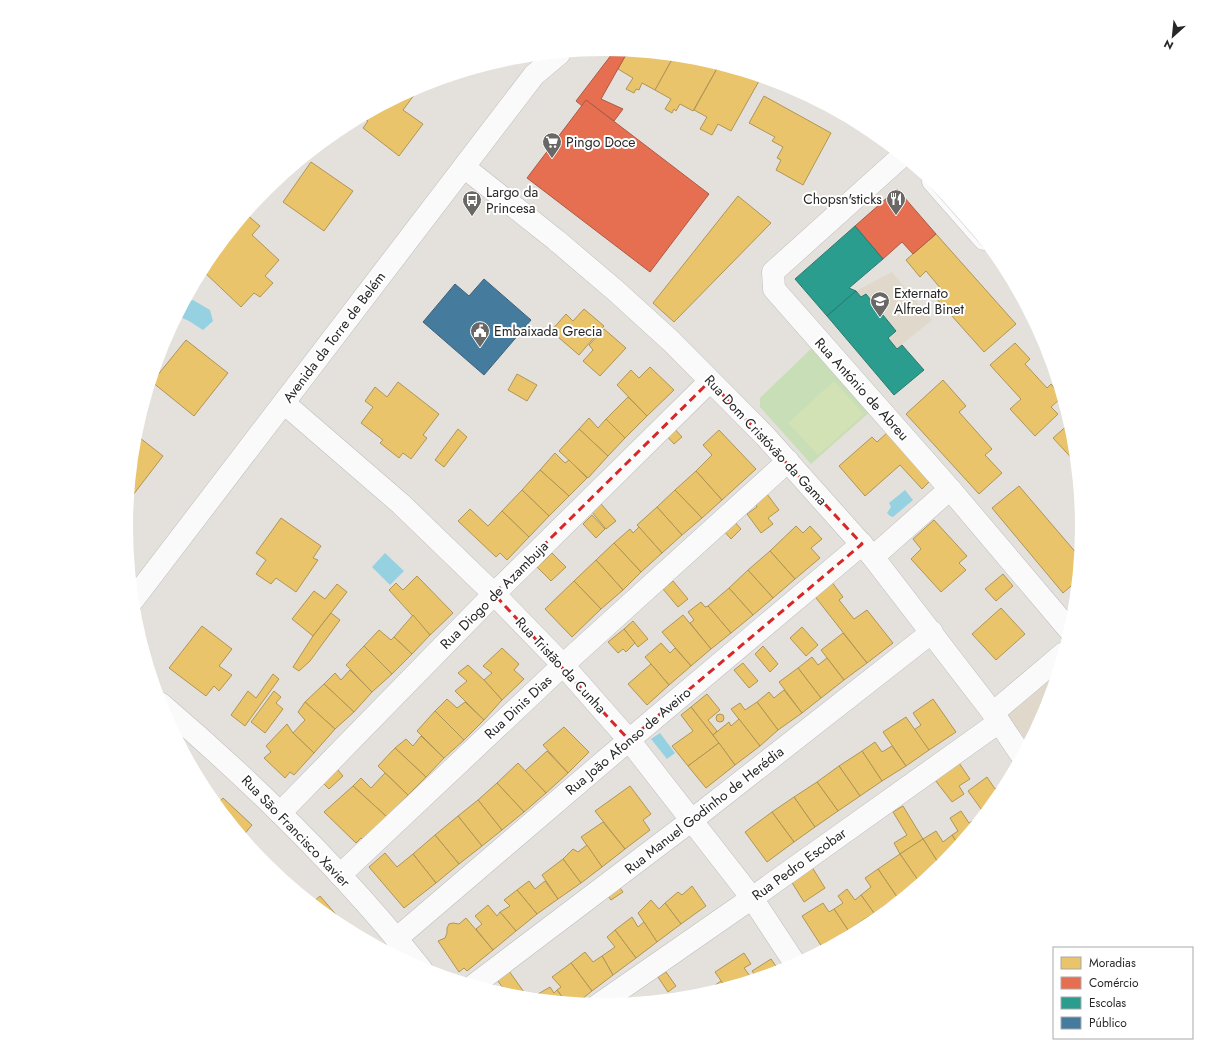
<svg xmlns="http://www.w3.org/2000/svg" width="1209" height="1055" viewBox="0 0 1209 1055" font-family="Jost,sans-serif">
	<style>
		.education { fill: #dfd8cb }
		.green { fill: #c8deb7 }
		.pitch { fill: #d2e2b5 }
		.water { fill: #95d1e1 }
		.homes { fill: #e9c46a; stroke: #af9556 }
		.shops { fill: #e76f51; stroke: #ad5944 }
		.schools { fill: #2a9d8f; stroke: #297a70 }
		.public { fill: #457b9d; stroke: #3c627a }
		.lines { fill: none; stroke-linecap: round; stroke-linejoin: round }
		.minor-casing { stroke: #bebdbd; stroke-width: 23 }
		.minor { stroke: #fbfafa; stroke-width: 22 }
		.tram { stroke: #dcdcdd; stroke-width: 1 }
		.marked { fill: none; stroke: #d62828; stroke-width: 3; stroke-dasharray: 8 5; stroke-linejoin: round }
		.labels { text-anchor: middle; dominant-baseline: central; stroke-width: 4; stroke-linejoin: round; paint-order: stroke }
		.poi-label { font-size: 14px; fill: #272727; stroke: #fff; text-anchor: start }
		.street-label { font-size: 14px; fill: #272727; stroke: #fff }
	</style>
	<rect width="100%" height="100%" fill="#e4e1dc"/>
	<g class="education">
		<polygon points="892,272 932,320 872,368 856,291"/>
		<polygon points="1058,673 1046,711 1029,744 1007,714"/>
	</g>
	<polygon class="green" points="817,343 872,410 811,464 760,407 760,398"/>
	<polygon class="pitch" points="834,381 864,414 818,455 788,423"/>
	<g class="water">
		<polygon points="193,300 210,310 213,321 203,330 189,321 178,316 184,303"/>
		<polygon points="905,490 913,500 893,517 890,516 887,513 891,507 889,503"/>
		<polygon points="385,553 404,571 390,585 372,567"/>
		<polygon points="660,733 675,753 667,759 651,739"/>
	</g>
	<g class="homes">
		<polygon points="628,51 674,56 655,90 642,83 639,90 636,89 634,93 626,89 633,78 618,69"/>
		<polygon points="674,56 698,58 719,65 693,111 680,104 676,111 674,109 672,113 665,109 671,99 655,90"/>
		<polygon points="719,65 738,70 759,81 731,131 718,124 712,135 700,129 707,117 694,110"/>
		<polygon points="414,89 417,91 403,110 423,124 399,156 363,128 368,121 362,117"/>
		<polygon points="764,96 831,133 803,185 776,170 781,160 777,158 783,147 772,141 775,137 749,123"/>
		<polygon points="311,162 353,191 324,231 283,202"/>
		<polygon points="738,196 771,223 674,322 653,303"/>
		<polygon points="246,214 260,226 252,235 279,260 265,276 273,283 260,297 254,293 241,307 202,270 207,261"/>
		<polygon points="936,234 1016,324 984,352 935,297 942,290 926,271 920,277 906,260"/>
		<polygon points="584,309 604,326 579,355 551,331 566,314 573,321"/>
		<polygon points="604,329 626,348 600,376 583,361 593,350 589,345"/>
		<polygon points="186,340 228,373 194,416 152,382"/>
		<polygon points="1015,343 1030,359 1025,364 1047,388 1051,384 1062,397 1051,407 1058,414 1035,436 1010,409 1021,399 990,365"/>
		<polygon points="650,367 674,390 647,416 617,385 631,370 639,378"/>
		<polygon points="517,374 537,385 527,401 508,390"/>
		<polygon points="943,380 966,406 959,412 992,449 985,455 1002,473 979,494 906,414"/>
		<polygon points="398,382 439,414 423,435 427,438 411,459 403,453 399,458 380,443 383,440 361,423 373,407 365,401 375,387 387,397"/>
		<polygon points="628,397 647,416 625,438 606,419"/>
		<polygon points="589,418 598,428 606,419 625,438 608,456 579,429"/>
		<polygon points="1070,423 1074,434 1077,464 1053,438"/>
		<polygon points="673,427 682,437 674,444 665,434"/>
		<polygon points="458,429 467,437 444,467 435,460"/>
		<polygon points="579,429 608,456 588,478 559,451"/>
		<polygon points="719,430 756,469 722,500 696,471 712,455 703,445"/>
		<polygon points="888,432 931,480 922,489 900,465 865,496 839,466 872,437 877,442"/>
		<polygon points="135,434 163,456 133,495 129,492"/>
		<polygon points="555,453 565,463 569,460 587,478 569,496 540,470"/>
		<polygon points="540,470 569,496 549,516 522,490"/>
		<polygon points="696,471 722,500 702,518 675,490"/>
		<polygon points="1078,478 1079,488 1073,482"/>
		<polygon points="1019,486 1078,555 1080,553 1078,580 1063,593 992,508"/>
		<polygon points="522,490 549,516 529,537 502,511"/>
		<polygon points="675,490 702,518 682,535 657,507"/>
		<polygon points="764,490 779,510 768,518 773,524 761,533 747,514 757,507 752,499"/>
		<polygon points="601,504 616,521 606,529 591,511"/>
		<polygon points="657,507 682,535 662,553 637,525"/>
		<polygon points="470,509 488,526 502,511 529,537 507,560 500,553 496,557 458,521"/>
		<polygon points="592,515 605,529 596,538 583,524"/>
		<polygon points="281,518 321,546 313,558 318,560 296,592 276,578 271,584 256,574 266,560 256,553"/>
		<polygon points="934,520 967,556 959,563 966,570 941,592 911,559 921,549 913,539"/>
		<polygon points="734,521 741,529 731,539 723,530"/>
		<polygon points="796,526 803,533 810,526 822,539 811,548 820,558 795,579 770,551"/>
		<polygon points="639,527 662,553 641,572 614,543 630,529 633,533"/>
		<polygon points="614,543 641,572 623,590 596,560"/>
		<polygon points="770,551 795,579 773,598 748,570"/>
		<polygon points="552,553 566,567 551,581 537,567"/>
		<polygon points="596,560 623,590 601,609 574,581"/>
		<polygon points="748,570 773,598 753,615 729,588"/>
		<polygon points="1003,574 1013,586 996,601 985,589"/>
		<polygon points="417,576 453,613 430,635 389,590 396,583 403,590"/>
		<polygon points="574,581 601,609 572,637 545,609"/>
		<polygon points="673,581 688,599 678,607 663,589"/>
		<polygon points="831,581 843,597 839,600 854,619 867,610 893,643 867,663 813,594"/>
		<polygon points="337,584 347,592 313,636 292,619 314,591 325,599"/>
		<polygon points="729,588 753,615 731,633 708,606"/>
		<polygon points="701,602 705,607 708,606 731,633 711,649 690,623 694,620 688,612"/>
		<polygon points="1001,608 1025,634 996,660 972,634"/>
		<polygon points="331,613 340,620 310,661 299,671 293,667 313,636"/>
		<polygon points="413,615 430,635 412,654 394,637"/>
		<polygon points="683,615 711,649 691,666 662,632"/>
		<polygon points="633,621 648,639 638,647 624,629"/>
		<polygon points="202,626 232,649 219,666 232,675 219,691 214,686 206,696 169,668"/>
		<polygon points="802,627 818,645 806,656 790,638"/>
		<polygon points="624,629 635,643 626,652 623,649 618,653 608,642"/>
		<polygon points="379,630 391,640 394,637 412,654 392,674 364,646"/>
		<polygon points="843,633 867,663 844,680 821,650"/>
		<polygon points="661,643 670,653 675,648 691,666 669,685 645,657"/>
		<polygon points="364,646 392,674 372,692 346,665"/>
		<polygon points="763,646 778,664 770,672 755,654"/>
		<polygon points="502,648 519,664 514,670 524,679 502,700 484,680 492,673 483,666"/>
		<polygon points="812,657 818,665 827,658 844,680 821,698 798,668"/>
		<polygon points="743,663 758,681 749,688 734,670"/>
		<polygon points="651,664 669,685 647,705 628,684"/>
		<polygon points="468,665 484,680 502,700 484,720 455,691 467,681 458,673"/>
		<polygon points="798,668 821,698 802,713 779,682"/>
		<polygon points="350,670 372,692 354,712 324,684 335,673 341,680"/>
		<polygon points="273,674 279,679 245,726 231,715 248,691 256,698"/>
		<polygon points="324,684 354,712 335,729 305,702"/>
		<polygon points="784,690 802,713 778,730 757,702 769,692 774,698"/>
		<polygon points="274,691 281,697 276,703 283,709 265,733 251,722"/>
		<polygon points="707,694 720,710 708,720 717,731 713,735 691,707"/>
		<polygon points="447,699 457,708 465,702 484,720 464,740 435,711"/>
		<polygon points="933,699 956,732 929,750 914,730 921,725 913,713"/>
		<polygon points="305,702 335,729 314,753 293,733 305,720 298,712"/>
		<polygon points="757,702 778,730 760,746 731,709 740,703 745,710"/>
		<polygon points="691,707 719,743 688,766 672,746 693,731 681,715"/>
		<polygon points="435,711 464,740 444,758 417,731"/>
		<circle cx="720" cy="718" r="4"/>
		<polygon points="906,717 929,750 906,766 883,732"/>
		<polygon points="739,719 760,746 735,765 713,735 729,722 731,726"/>
		<polygon points="287,724 293,733 314,753 294,775 290,772 285,778 264,758 271,752 266,746"/>
		<polygon points="564,727 589,752 568,773 543,745"/>
		<polygon points="421,736 444,758 426,777 395,748 406,739 413,746"/>
		<polygon points="875,742 882,752 892,746 906,766 882,781 862,751"/>
		<polygon points="719,743 735,765 706,788 688,766"/>
		<polygon points="395,748 426,777 408,795 378,766"/>
		<polygon points="547,751 568,773 546,793 525,771"/>
		<polygon points="862,751 882,781 860,796 839,766"/>
		<polygon points="518,763 546,793 524,812 497,783"/>
		<polygon points="959,763 970,779 959,786 964,794 952,802 935,780"/>
		<polygon points="839,766 860,796 838,811 817,782"/>
		<polygon points="337,769 343,776 329,789 322,782"/>
		<polygon points="385,773 408,795 387,817 353,786 361,778 371,788"/>
		<polygon points="987,777 995,789 1002,785 1005,789 1002,794 981,820 979,817 984,813 968,791"/>
		<polygon points="817,782 838,811 815,827 794,797"/>
		<polygon points="497,783 524,812 502,830 478,800"/>
		<polygon points="353,786 387,817 365,842 361,838 356,843 324,812"/>
		<polygon points="630,786 651,814 643,820 650,830 625,849 595,811"/>
		<polygon points="207,794 218,803 223,798 252,825 242,837"/>
		<polygon points="794,797 815,827 794,842 772,812"/>
		<polygon points="478,800 502,830 482,846 458,816"/>
		<polygon points="903,806 923,839 900,854 894,843 907,835 893,812"/>
		<polygon points="961,811 969,823 979,817 981,820 959,846 952,835 958,831 950,818"/>
		<polygon points="772,812 794,842 767,862 745,832"/>
		<polygon points="458,816 482,846 459,864 435,835"/>
		<polygon points="603,822 625,849 602,867 581,837"/>
		<polygon points="936,831 943,842 952,835 959,846 941,867 923,839"/>
		<polygon points="435,835 459,864 436,883 413,854"/>
		<polygon points="923,839 941,867 927,879 920,883 900,854"/>
		<polygon points="587,845 602,867 581,883 563,859 573,849 578,852"/>
		<polygon points="385,853 397,867 413,854 436,883 404,908 369,867"/>
		<polygon points="900,854 920,883 897,897 878,869"/>
		<polygon points="563,859 581,883 558,899 542,875"/>
		<polygon points="812,867 825,888 804,902 791,881"/>
		<polygon points="878,869 897,897 874,913 861,895 871,887 865,878"/>
		<polygon points="529,881 535,889 545,881 558,899 537,914 517,890"/>
		<polygon points="618,885 623,892 611,900 606,893"/>
		<polygon points="692,886 706,906 681,924 665,903 678,892 682,895"/>
		<polygon points="847,889 855,900 861,895 874,913 848,930 834,909 843,903 838,896"/>
		<polygon points="517,890 537,914 516,931 500,912 510,906 504,900"/>
		<polygon points="320,896 339,918 335,922 312,903"/>
		<polygon points="651,900 659,909 665,903 681,924 657,942 638,913"/>
		<polygon points="823,903 829,912 834,909 848,930 822,947 802,916"/>
		<polygon points="488,905 497,916 500,912 516,931 493,950 476,929 482,924 475,916"/>
		<polygon points="632,917 638,927 644,922 657,942 636,958 615,930"/>
		<polygon points="339,918 353,933 335,922"/>
		<polygon points="466,918 493,950 467,971 464,968 459,972 438,941 445,938 447,933 447,928 449,924 453,923 459,924"/>
		<polygon points="615,930 636,958 613,975 602,956 615,947 607,937"/>
		<polygon points="585,952 593,962 602,956 613,975 592,991 571,963"/>
		<polygon points="744,953 751,964 744,968 753,980 726,988 715,972"/>
		<polygon points="771,959 780,972 758,979 752,971"/>
		<polygon points="571,963 592,991 577,1003 566,1002 557,990 561,987 552,977"/>
		<polygon points="509,971 529,999 510,997 497,980"/>
		<polygon points="666,972 676,986 668,992 658,977"/>
		<polygon points="721,981 726,988 698,997"/>
		<polygon points="550,987 554,993 557,990 566,1002 533,999 531,998"/>
	</g>
	<g class="shops">
		<polygon points="615,50 628,51 601,99 623,109 614,121 586,100 582,106 576,101"/>
		<polygon points="586,100 709,194 650,272 527,178"/>
		<polygon points="897,189 936,234 913,254 902,242 883,259 855,226"/>
	</g>
	<g class="schools">
		<polygon points="855,226 883,259 849,288 856,291 827,316 795,279"/>
		<polygon points="856,291 861,297 866,294 896,331 888,338 897,349 902,345 924,370 894,395 827,316"/>
	</g>
	<polygon class="public" points="484,279 531,320 484,375 423,322 455,284 469,296"/>
	<g class="lines">
		<g class="minor-casing">
			<g id="minor">
				<polyline points="902,156 773,272 774,289 950,489 1071,632"/>
				<polyline points="464,167 556,240 616,291 672,342 766,437 873,557 993,713 1022,756"/>
				<polyline points="933,181 984,239"/>
				<polyline points="284,403 401,504 494,594 563,665 629,740 752,898 796,965"/>
				<polyline points="873,557 950,489"/>
				<polyline points="133,600 534,75 559,54"/>
				<path d="M160,703C255,784 344,872 422,970"/>
				<polyline points="993,713 1064,653"/>
				<polyline points="280,813 494,594 710,381"/>
				<polyline points="340,875 563,665 788,461"/>
				<polyline points="396,939 629,740 862,544"/>
				<polyline points="474,985 692,820 932,632"/>
				<polyline points="598,1005 752,898 999,722"/>
			</g>
		</g>
		<use href="#minor" class="minor"/>
		<polyline class="tram" points="906,159 1012,280"/>
	</g>
	<path class="marked" d="M710,381L862,544L629,740L494,594Z"/>
	<defs>
		<g id="supermarket-pin" transform="scale(1)"><path d="M0 17L-7.5 6A9.5 9.5 0 1 1 7.5 6Z" fill="#696866" stroke="#fff"/><path d="M-6-5.5h2.5l.6 2H6L4.5 2H-2.5L-4.4-4H-6ZM-1.5 3.2a1.3 1.3 0 1 0 .1 0ZM3 3.2a1.3 1.3 0 1 0 .1 0Z" fill="#fff"/></g>
		<g id="restaurant-pin" transform="scale(1)"><path d="M0 17L-7.5 6A9.5 9.5 0 1 1 7.5 6Z" fill="#696866" stroke="#fff"/><path d="M-5-6h1v4h1v-4h1v4h1v-4h1v5L-1.5 .5V6h-2V.5L-5-1ZM5-6V6H3V1.5H1.5Q1.5-4 5-6Z" fill="#fff"/></g>
		<g id="bus-pin" transform="scale(1)"><path d="M0 17L-7.5 6A9.5 9.5 0 1 1 7.5 6Z" fill="#696866" stroke="#fff"/><path d="M-5-6H5V4H4V6H2V4H-2V6H-4V4H-5ZM-3.5-4V0h7V-4ZM-3.5 1.2v1.5H-2V1.2ZM2 1.2v1.5H3.5V1.2Z" fill="#fff"/></g>
		<g id="school-pin" transform="scale(1)"><path d="M0 17L-7.5 6A9.5 9.5 0 1 1 7.5 6Z" fill="#696866" stroke="#fff"/><path d="M0-5L7-2L0 1L-7-2ZM-4 1L0 2.5L4 1V4Q0 6-4 4Z" fill="#fff"/></g>
		<g id="civic-pin" transform="scale(1)"><path d="M0 17L-7.5 6A9.5 9.5 0 1 1 7.5 6Z" fill="#696866" stroke="#fff"/><path d="M-.6-6.5H3V-4.5H.6V-3L4-1V1h2V6H-6V1h2V-1L-.6-3ZM-1.2 2.5V6h2.4V2.5Z" fill="#fff"/></g>
	</defs>
	<g fill-rule="evenodd">
		<use href="#supermarket-pin" x="552" y="142"/>
		<use href="#restaurant-pin" x="896" y="199"/>
		<use href="#bus-pin" x="472" y="200"/>
		<use href="#school-pin" x="880" y="301"/>
		<use href="#civic-pin" x="480" y="331"/>
	</g>
	<g class="labels">
		<g class="poi-label">
			<text x="566" y="142">Pingo Doce</text>
			<text x="486" y="192">Largo da<tspan x="486" dy="16">Princesa</tspan></text>
			<text x="882" y="199" text-anchor="end">Chopsn'sticks</text>
			<text x="894" y="293">Externato<tspan x="894" dy="16">Alfred Binet</tspan></text>
			<text x="494" y="331">Embaixada Grecia</text>
		</g>
		<g class="street-label">
			<text transform="translate(334 337) rotate(-53)">Avenida da Torre de Belém</text>
			<text transform="translate(862 389) rotate(48)">Rua António de Abreu</text>
			<text transform="translate(766 440) rotate(47)">Rua Dom Cristóvão da Gama</text>
			<text transform="translate(494 595) rotate(-45)">Rua Diogo de Azambuja</text>
			<text transform="translate(561 665) rotate(47)">Rua Tristão da Cunha</text>
			<text transform="translate(518 707) rotate(-43)">Rua Dinis Dias</text>
			<text transform="translate(628 741) rotate(-40)">Rua João Afonso de Aveiro</text>
			<text transform="translate(704 810) rotate(-38)">Rua Manuel Godinho de Herédia</text>
			<text transform="translate(296 831) rotate(46)">Rua São Francisco Xavier</text>
			<text transform="translate(799 864) rotate(-36)">Rua Pedro Escobar</text>
		</g>
	</g>
	<path d="M0 0H1209V1055H0ZM133 527a471 471 0 1 1 942 0a471 471 0 1 1-942 0Z" fill="#fff" fill-rule="evenodd"/>
	<rect x="1053" y="947" width="140" height="92" fill="#ffffff" stroke="#a9a9a9"/>
	<rect x="1061" y="957" width="20" height="12" fill="#e9c46a" stroke="#a9a9a9"/>
	<text x="1089" y="967" font-size="12" fill="#272727">Moradias</text>
	<rect x="1061" y="977" width="20" height="12" fill="#e76f51" stroke="#a9a9a9"/>
	<text x="1089" y="987" font-size="12" fill="#272727">Comércio</text>
	<rect x="1061" y="997" width="20" height="12" fill="#2a9d8f" stroke="#a9a9a9"/>
	<text x="1089" y="1007" font-size="12" fill="#272727">Escolas</text>
	<rect x="1061" y="1017" width="20" height="12" fill="#457b9d" stroke="#a9a9a9"/>
	<text x="1089" y="1027" font-size="12" fill="#272727">Público</text>
	<g transform="translate(1173 36) rotate(207)" stroke="#ffffff" stroke-width="3" paint-order="stroke">
	<path d="M0-3L7 15L0 10L-7 15Z" fill="#272727"/>
	<text y="-6" font-size="11" font-weight="bold" text-anchor="middle" fill="#272727">N</text>
	</g>
</svg>
